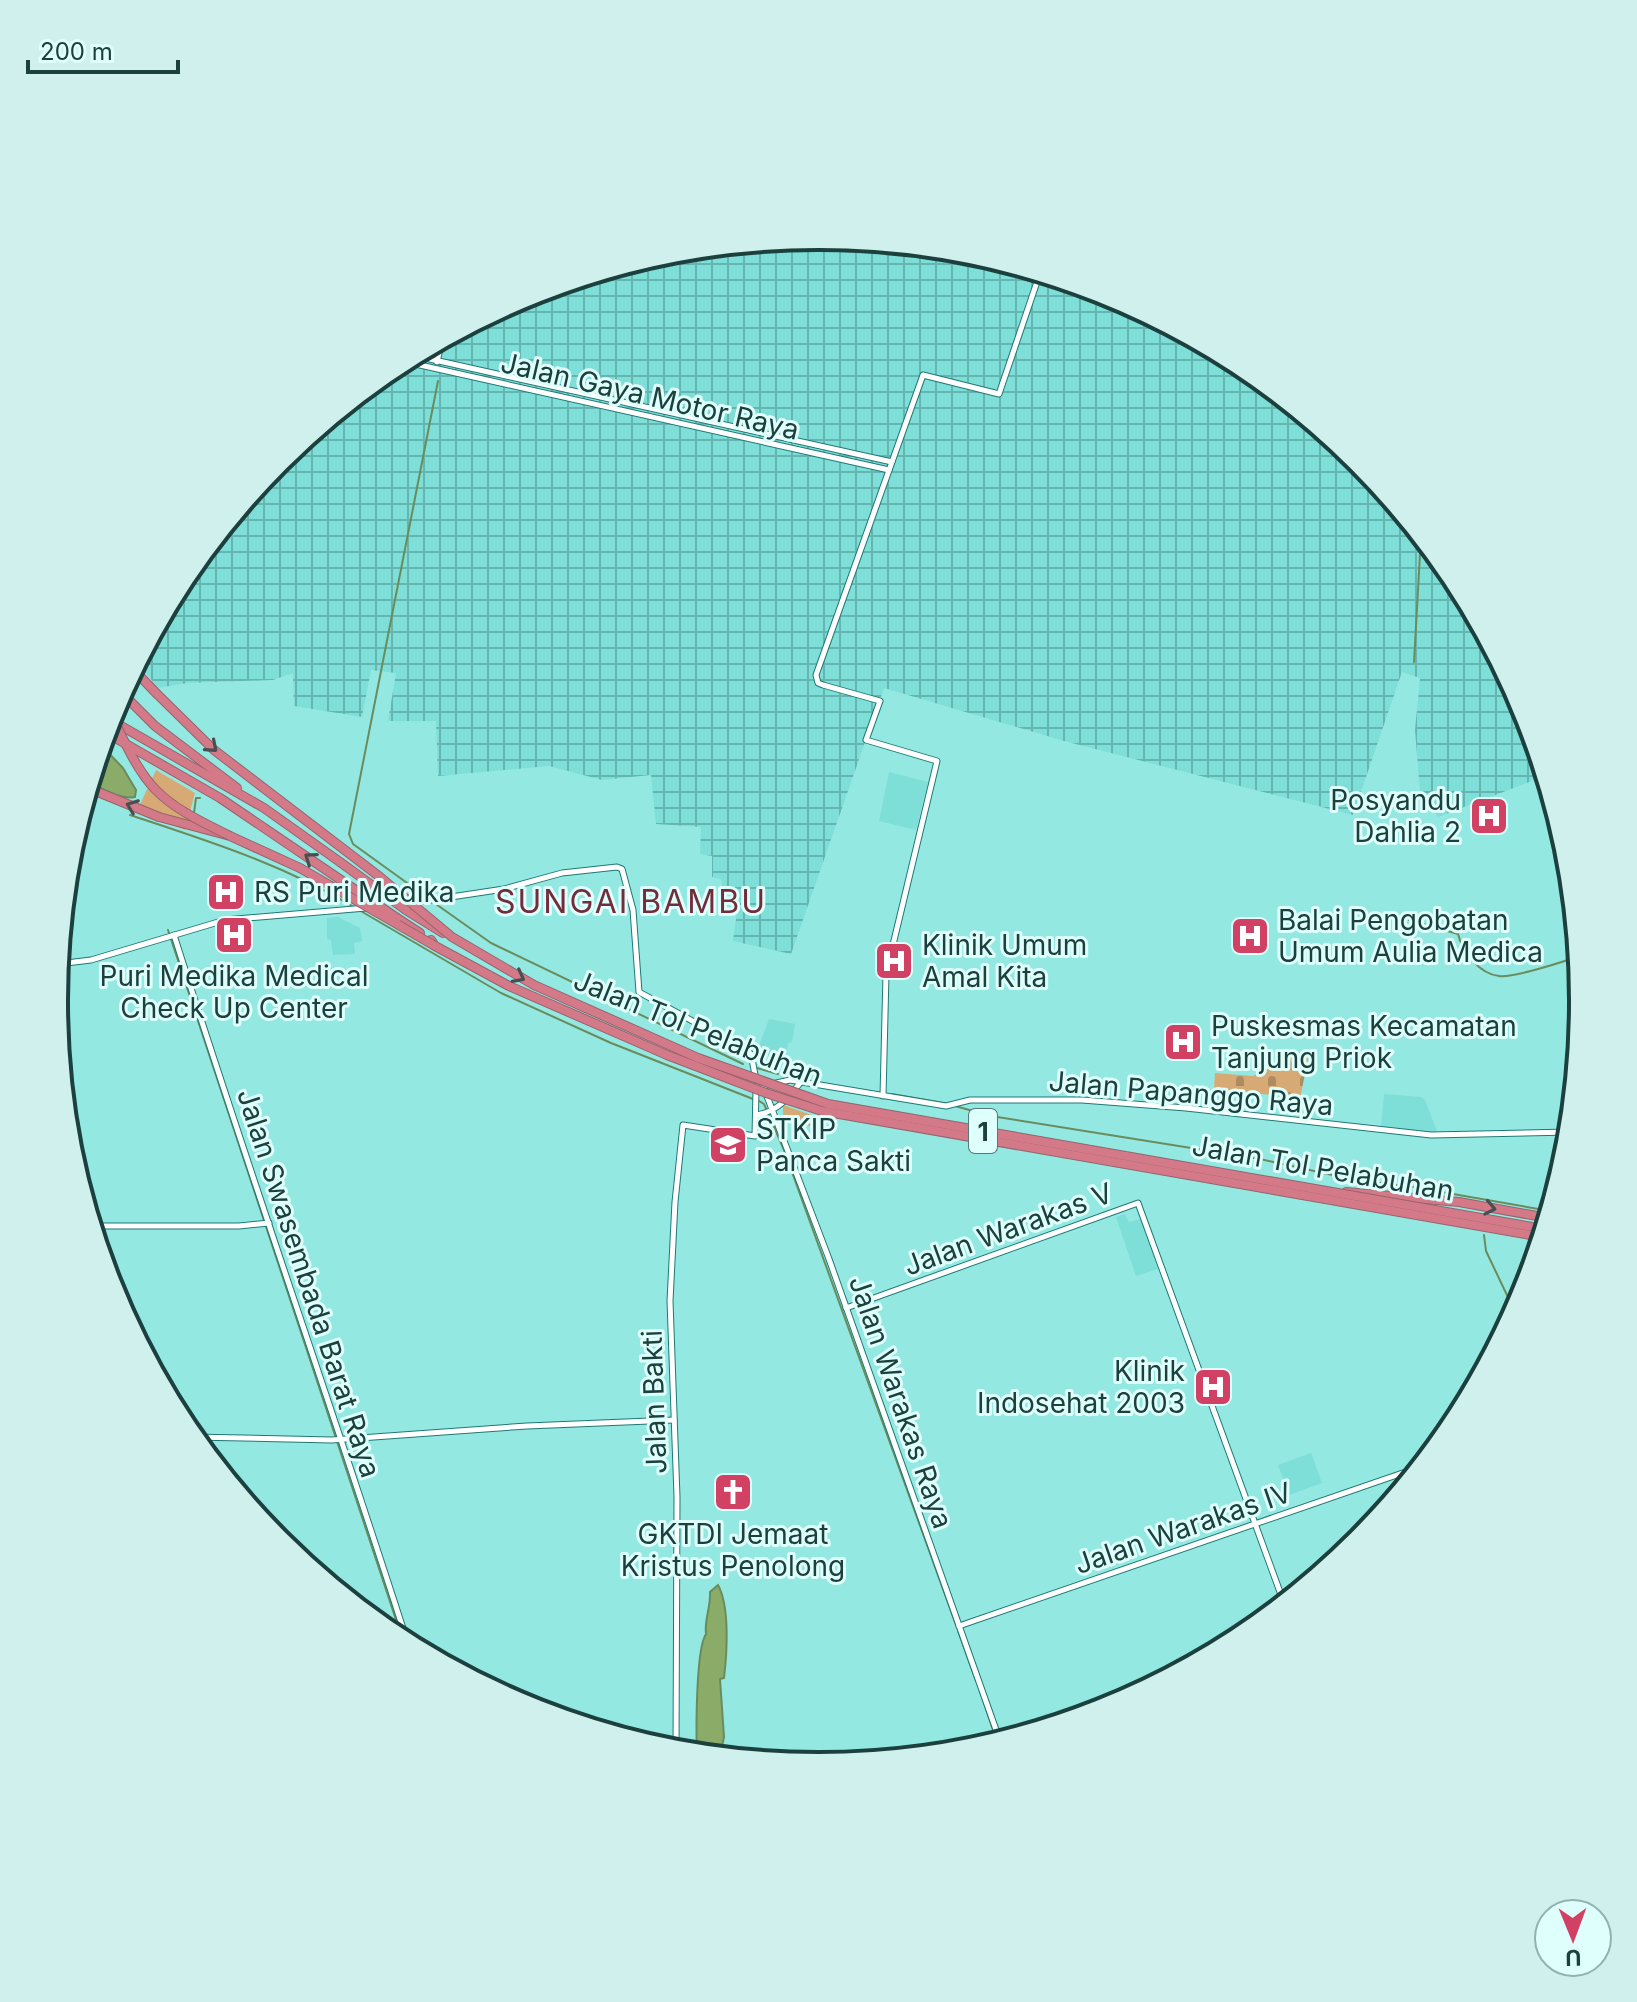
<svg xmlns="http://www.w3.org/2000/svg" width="1637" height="2002" viewBox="0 0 1637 2002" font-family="Inter,sans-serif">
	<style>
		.built { fill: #7eded8 }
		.industrial { fill: url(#industrial-grid) }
		.green { fill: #d7aa75 }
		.cemetery { fill: url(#cemetery-stones) }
		.water { fill: #8bac69; stroke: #6a8c5c; stroke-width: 2 }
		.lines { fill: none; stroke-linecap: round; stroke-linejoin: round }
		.stream { stroke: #6a8c5c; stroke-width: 2 }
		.minor-casing { stroke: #1e7975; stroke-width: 7 }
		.highway-casing { stroke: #93656d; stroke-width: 10 }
		.minor { stroke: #fff; stroke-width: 5 }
		.highway { stroke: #d37987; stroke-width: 8 }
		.highway-bridge-casing { stroke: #93656d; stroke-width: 10; stroke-linecap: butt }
		.highway-bridge { stroke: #d37987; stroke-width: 8 }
		.oneway { stroke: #4a4e50 }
		.labels { text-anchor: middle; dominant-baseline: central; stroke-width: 6; stroke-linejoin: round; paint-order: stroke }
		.shield { fill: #dffffc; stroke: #567977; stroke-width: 2 }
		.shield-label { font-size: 26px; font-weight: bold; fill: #1c403e }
		.street-label { font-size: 28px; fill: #1c403e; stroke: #dffffc }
		.poi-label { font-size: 28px; fill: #1c403e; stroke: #dffffc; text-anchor: start }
		.quarter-label { font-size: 32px; letter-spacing: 2px; fill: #732c3a; stroke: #dffffc }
		.rim { fill: none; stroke: #1c403e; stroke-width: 4 }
	</style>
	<defs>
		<pattern id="industrial-grid" width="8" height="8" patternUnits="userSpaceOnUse" patternTransform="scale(2)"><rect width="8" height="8" fill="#7eded8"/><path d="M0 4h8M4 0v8" fill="none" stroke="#66b5b1"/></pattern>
		<pattern id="cemetery-stones" width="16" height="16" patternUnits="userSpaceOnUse" patternTransform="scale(2)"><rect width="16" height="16" fill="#d7aa75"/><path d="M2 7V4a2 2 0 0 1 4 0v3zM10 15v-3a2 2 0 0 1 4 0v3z" fill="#ae8c61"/></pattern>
	</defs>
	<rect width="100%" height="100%" fill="#94e8e2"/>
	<g class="built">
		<polygon points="889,772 928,782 916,830 879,821"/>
		<polygon points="338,917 360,928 362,941 354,943 355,954 333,955 331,940 327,939 327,918"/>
		<polygon points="769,1019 795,1024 792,1042 788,1043 786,1059 756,1054"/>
		<polygon points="1384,1094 1421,1097 1425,1100 1438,1134 1381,1128"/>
		<polygon points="1125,1214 1129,1222 1141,1219 1158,1269 1136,1276 1116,1217"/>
		<polygon points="1311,1453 1322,1483 1289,1495 1278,1465"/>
	</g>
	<polygon class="industrial" points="819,237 968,251 1111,295 1244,366 1359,461 1454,577 1525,709 1545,776 1438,817 1420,792 1415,730 1420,678 1402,672 1353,815 1064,741 884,688 791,954 733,941 739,897 733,889 722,887 721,879 712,877 712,856 700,854 701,827 656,824 651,775 602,780 549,766 438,776 436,721 388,721 396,673 371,670 362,717 294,706 293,673 273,680 187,683 158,688 137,662 183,576 278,460 394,365 526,295 670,251"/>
	<g class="green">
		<polygon points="156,770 195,793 185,830 137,811"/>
		<polygon points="783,1105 820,1118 813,1127 783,1121"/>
	</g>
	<polygon class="cemetery" points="1296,1055 1309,1055 1300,1098 1214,1089 1215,1073 1253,1076"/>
	<g class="water">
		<path d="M101,745L123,768L136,790L135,797C120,800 103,789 90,783Z"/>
		<path d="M718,1585C730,1607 727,1653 724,1678L720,1679L724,1737L720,1756L697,1753C696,1730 696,1648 706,1634C704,1620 711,1607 710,1592Z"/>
	</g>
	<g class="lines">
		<g class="stream">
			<polyline points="1414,662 1421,536"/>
			<polyline points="194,813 196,798 200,798"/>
			<path d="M130,815C208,841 282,864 354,907"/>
			<polyline points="428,898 353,844 349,834 438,381"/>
			<polyline points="433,902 491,943 743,1064"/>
			<polyline points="359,910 501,993 611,1043 753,1099"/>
			<path d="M1409,920L1458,934C1462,951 1479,974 1499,976C1512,978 1564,962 1578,956V954"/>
			<polyline points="168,930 403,1641"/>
			<polyline points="757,1068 778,1074"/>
			<polyline points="892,1094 949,1104"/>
			<polyline points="759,1101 764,1104 784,1150 956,1625"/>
			<polyline points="955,1106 991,1116 1260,1159 1355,1180 1413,1187 1550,1211"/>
			<polyline points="1484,1235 1486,1251 1515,1312"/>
			<polyline points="958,1631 976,1681"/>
			<polyline points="980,1691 997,1742"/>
		</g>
		<g class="minor-casing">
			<g id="minor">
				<polyline points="412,355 892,462"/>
				<polyline points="402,361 889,470"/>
				<polyline points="437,362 442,340"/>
				<polyline points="411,903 504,889 562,873 617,867 622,869 633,910 639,992 744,1049 751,1054 756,1080"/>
				<path d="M174,935C249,1172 332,1407 408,1644"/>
				<polyline points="58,964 91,960 225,920 366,908"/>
				<polyline points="763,1086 790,1080 946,1106 970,1100 1082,1100 1186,1108 1431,1135 1570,1132"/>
				<polyline points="765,1091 829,1259 1000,1741"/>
				<polyline points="883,1096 886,974 937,761 866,740 880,701 823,685 818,683 816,675 923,375 999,394 1040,273"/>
				<path d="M757,1115C778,1111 787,1099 800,1083"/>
				<polyline points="92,1226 239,1226 269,1223"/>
				<polyline points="846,1308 1138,1203 1284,1603"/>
				<polyline points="192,1437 332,1440 527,1426 674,1420"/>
				<polyline points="959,1626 1420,1467"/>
				<polyline points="676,1751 677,1497 670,1301 675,1202 683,1125 755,1136 756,1090"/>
			</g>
		</g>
		<g class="highway-casing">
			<g id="highway">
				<polyline points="133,669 156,693"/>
				<polyline points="121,692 155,726 237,788"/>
				<polyline points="109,719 264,808 340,862"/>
				<polyline points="88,788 159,817 230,836 300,868"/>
				<polyline points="406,910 443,933"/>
				<polyline points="397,918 420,933"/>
				<polyline points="431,940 435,946 509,986 667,1055"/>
				<polyline points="1346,1192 1459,1202 1548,1218"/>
			</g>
		</g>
		<use href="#minor" class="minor"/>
		<use href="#highway" class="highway"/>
		<g class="highway-bridge-casing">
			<g id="highway-bridge">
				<polyline points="156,693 214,750 380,877 452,937 534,985 698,1058 828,1104 1544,1229"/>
				<path d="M111,714C147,790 154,799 230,836"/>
				<polyline points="105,732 220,798 397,918"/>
				<polyline points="340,862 406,910"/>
				<polyline points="300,868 435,946"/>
				<polyline points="667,1055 766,1093 822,1111 1542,1237"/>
			</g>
		</g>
		<use href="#highway-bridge" class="highway-bridge"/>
	</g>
	<defs><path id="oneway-chevron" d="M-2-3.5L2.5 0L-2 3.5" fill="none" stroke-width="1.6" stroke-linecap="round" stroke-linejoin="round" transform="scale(2)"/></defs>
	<g class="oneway">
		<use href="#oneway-chevron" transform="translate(212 747) rotate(41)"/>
		<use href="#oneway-chevron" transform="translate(132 806) rotate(-159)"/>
		<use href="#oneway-chevron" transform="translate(310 858) rotate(-145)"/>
		<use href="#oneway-chevron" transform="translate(519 977) rotate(28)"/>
		<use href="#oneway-chevron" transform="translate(1490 1208) rotate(11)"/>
	</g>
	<defs>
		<g id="hospital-square" transform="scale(2)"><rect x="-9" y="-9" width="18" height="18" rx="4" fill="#d14164" stroke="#dffffc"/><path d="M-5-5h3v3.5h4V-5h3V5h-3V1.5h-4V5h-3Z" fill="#fff"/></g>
		<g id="university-square" transform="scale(2)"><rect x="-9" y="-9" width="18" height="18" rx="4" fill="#d14164" stroke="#dffffc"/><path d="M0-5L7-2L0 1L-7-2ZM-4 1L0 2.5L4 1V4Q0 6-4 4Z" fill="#fff"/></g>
		<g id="church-square" transform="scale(2)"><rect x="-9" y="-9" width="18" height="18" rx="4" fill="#d14164" stroke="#dffffc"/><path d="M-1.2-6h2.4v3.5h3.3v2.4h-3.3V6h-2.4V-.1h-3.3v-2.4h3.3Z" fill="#fff"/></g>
	</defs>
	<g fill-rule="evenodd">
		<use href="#hospital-square" x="1489" y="816"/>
		<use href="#hospital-square" x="226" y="892"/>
		<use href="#hospital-square" x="234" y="935"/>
		<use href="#hospital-square" x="1250" y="936"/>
		<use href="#hospital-square" x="894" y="961"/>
		<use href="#hospital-square" x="1183" y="1042"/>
		<use href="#university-square" x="728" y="1145"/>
		<use href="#hospital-square" x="1213" y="1387"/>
		<use href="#church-square" x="733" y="1492"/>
	</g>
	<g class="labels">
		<rect class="shield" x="969" y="1109" width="28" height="44" rx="6"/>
		<g class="shield-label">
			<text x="983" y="1131">1</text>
		</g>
		<g class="street-label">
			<text transform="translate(650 396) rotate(13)">Jalan Gaya Motor Raya</text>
			<text transform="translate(698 1028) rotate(22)">Jalan Tol Pelabuhan</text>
			<text transform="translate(1191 1093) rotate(5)">Jalan Papanggo Raya</text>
			<text transform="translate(1323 1168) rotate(10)">Jalan Tol Pelabuhan</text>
			<text transform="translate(1008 1229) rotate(-20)">Jalan Warakas V</text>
			<text transform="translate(309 1283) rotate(72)">Jalan Swasembada Barat Raya</text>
			<text transform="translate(654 1402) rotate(-92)">Jalan Bakti</text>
			<text transform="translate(901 1402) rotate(71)">Jalan Warakas Raya</text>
			<text transform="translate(1183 1528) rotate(-19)">Jalan Warakas IV</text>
		</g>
		<g class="poi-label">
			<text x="1461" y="800" text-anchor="end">Posyandu<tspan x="1461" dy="32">Dahlia 2</tspan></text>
			<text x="254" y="892">RS Puri Medika</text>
			<text x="1278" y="920">Balai Pengobatan<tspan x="1278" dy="32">Umum Aulia Medica</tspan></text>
			<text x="922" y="945">Klinik Umum<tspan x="922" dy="32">Amal Kita</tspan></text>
			<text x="234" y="976" text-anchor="middle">Puri Medika Medical<tspan x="234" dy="32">Check Up Center</tspan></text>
			<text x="1211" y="1026">Puskesmas Kecamatan<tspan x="1211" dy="32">Tanjung Priok</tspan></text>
			<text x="756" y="1129">STKIP<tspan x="756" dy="32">Panca Sakti</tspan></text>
			<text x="1185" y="1371" text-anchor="end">Klinik<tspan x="1185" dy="32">Indosehat 2003</tspan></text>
			<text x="733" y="1534" text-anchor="middle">GKTDI Jemaat<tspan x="733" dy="32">Kristus Penolong</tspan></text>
		</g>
		<g class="quarter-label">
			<text x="631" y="901">SUNGAI BAMBU</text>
		</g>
	</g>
	<path d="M0 0H1637V2002H0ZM818 250H819A750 750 0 0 1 1569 1000V1002A750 750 0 0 1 819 1752H818A750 750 0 0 1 68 1002V1000A750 750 0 0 1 818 250Z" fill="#cff0ed" fill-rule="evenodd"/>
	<path class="rim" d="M818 250H819A750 750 0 0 1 1569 1000V1002A750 750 0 0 1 819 1752H818A750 750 0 0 1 68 1002V1000A750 750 0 0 1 818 250Z"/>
	<g transform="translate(1573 1938) rotate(179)"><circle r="38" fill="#dffffc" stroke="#91b3b0" stroke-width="2"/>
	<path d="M0-6L14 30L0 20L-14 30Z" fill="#d14164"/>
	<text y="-12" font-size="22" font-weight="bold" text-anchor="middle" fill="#1c403e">U</text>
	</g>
	<path d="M28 60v12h150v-12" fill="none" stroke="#1c403e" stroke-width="4"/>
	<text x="40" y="60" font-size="24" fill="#1c403e" stroke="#dffffc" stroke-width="6" paint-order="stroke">200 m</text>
</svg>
